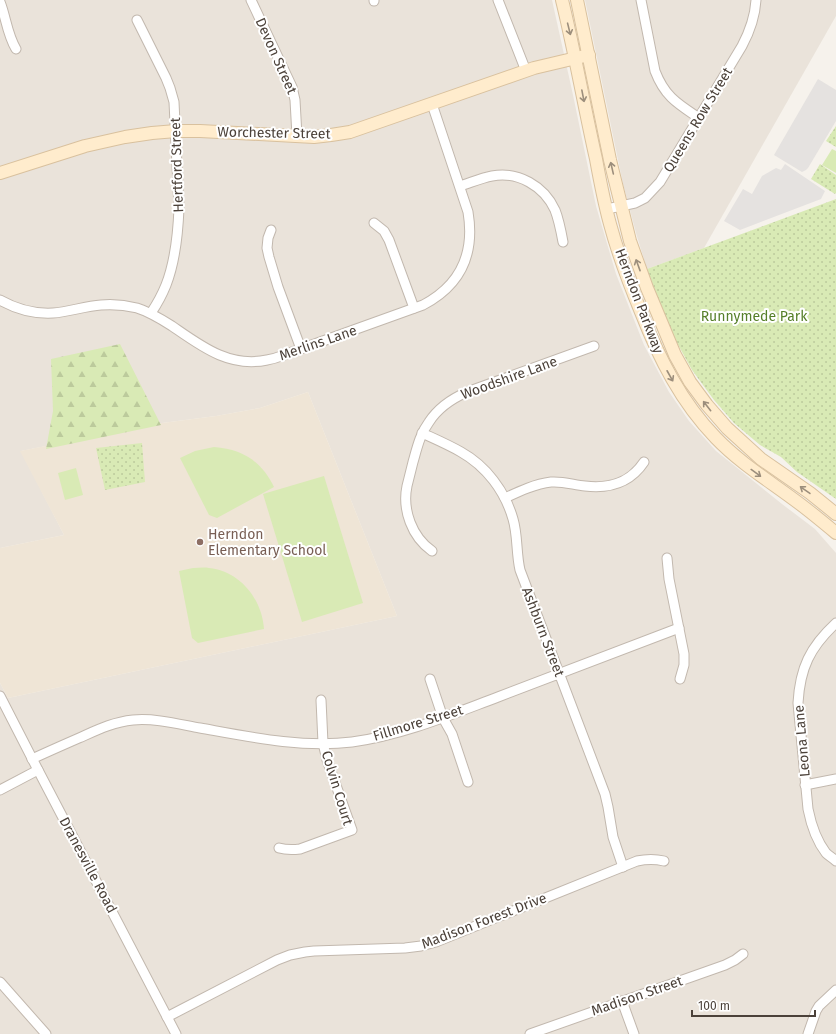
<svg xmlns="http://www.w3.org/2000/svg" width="836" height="1034" viewBox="0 0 836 1034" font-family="'Fira Sans',sans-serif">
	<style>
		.residential { fill: #eae3da }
		.education { fill: #efe5d6 }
		.grass { fill: #d9eab5 }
		.forest { fill: url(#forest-firs) }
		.park { fill: url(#park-dots) }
		.parking { fill: #e5e2e0 }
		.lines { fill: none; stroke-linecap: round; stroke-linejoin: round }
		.street-casing { stroke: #c2b8ae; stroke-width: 11 }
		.secondary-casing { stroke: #d9c19e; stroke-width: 14 }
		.street { stroke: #fff; stroke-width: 9 }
		.secondary { stroke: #ffeccd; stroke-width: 12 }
		.oneway { stroke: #9c8e7c }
		.education-dot { fill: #8d6e63; stroke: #fff; stroke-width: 1.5 }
		.labels { text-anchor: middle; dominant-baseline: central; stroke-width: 4; stroke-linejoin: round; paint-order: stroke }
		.street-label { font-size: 14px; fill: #4b4139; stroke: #fff }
		.park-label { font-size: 14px; fill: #567f2a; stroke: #fff }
		.education-label { font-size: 14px; fill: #785e54; stroke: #fff; text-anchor: start }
	</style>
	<defs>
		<pattern id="forest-firs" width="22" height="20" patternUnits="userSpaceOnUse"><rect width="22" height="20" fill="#d9eab5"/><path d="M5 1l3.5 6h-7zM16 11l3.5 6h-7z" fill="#bcca9c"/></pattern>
		<pattern id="park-dots" width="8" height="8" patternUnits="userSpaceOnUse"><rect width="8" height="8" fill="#d9eab5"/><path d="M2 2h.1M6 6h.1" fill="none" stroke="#bcca9c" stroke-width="1.8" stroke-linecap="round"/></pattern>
	</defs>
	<rect width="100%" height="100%" fill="#f6f2ec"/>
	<g class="residential">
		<polygon points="0,0 552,0 573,95 596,206 616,274 644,345 669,392 689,421 716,451 782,504 815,529 836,553 836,1034 0,1034 0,683 8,698 397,616 308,392 260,408 216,416 162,423 21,451 64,535 0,548"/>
		<polygon points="585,0 836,0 836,16 704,248 647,269 636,233 623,184"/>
	</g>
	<polygon class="education" points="308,392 397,616 8,698 0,683 0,548 64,535 20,451 162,423 216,416 260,408"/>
	<g class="grass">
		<polygon points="832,149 836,151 836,173 822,165"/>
		<path d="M214,447C243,449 262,462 274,487L217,518L209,515L180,458L195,451Z"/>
		<polygon points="76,468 83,495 65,500 58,473"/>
		<polygon points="324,476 363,603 302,622 263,494"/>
		<path d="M193,568C198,568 204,567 209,568C240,571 262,599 264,629L198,643L192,638L179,571Z"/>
	</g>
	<polygon class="forest" points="120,344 161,425 46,449 53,411 51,359"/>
	<g class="park">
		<polygon points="836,126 836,147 826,141"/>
		<polygon points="820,164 836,175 836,193 835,194 811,179"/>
		<polygon points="836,199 836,499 797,472 781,457 760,445 734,423 714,400 692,370 676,341 665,317 647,269"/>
		<polygon points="142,443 145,482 105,490 96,448"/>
	</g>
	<g class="parking">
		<polygon points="818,79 836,90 836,121 808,168 806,170 802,172 774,155"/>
		<polygon points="785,164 825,191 821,199 740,230 724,221 743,189 752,194 762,176 776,168 781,170"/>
	</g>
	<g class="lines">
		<g class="street-casing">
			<g id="street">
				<polyline points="251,0 292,87 295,100 297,136"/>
				<polyline points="374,0 374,1"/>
				<polyline points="498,0 526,71"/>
				<path d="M641,0L655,71C665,97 678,104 699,118"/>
				<path d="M0,2C6,17 7,34 16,49"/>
				<path d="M137,20L166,78L170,88L174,102L179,208C178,234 175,262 166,285C162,295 157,304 151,313"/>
				<path d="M460,186C470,183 481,178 492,176C518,171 544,186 555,210C559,220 561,231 563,242"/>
				<path d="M607,209L635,203L645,198L660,182L742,46C750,31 755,17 756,0"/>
				<polyline points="374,223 384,231 389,240 414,308"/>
				<polyline points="271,230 268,238 267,248 269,257 278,287 301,349"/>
				<path d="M0,300C16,309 35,314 53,313C69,312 85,306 101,305C113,304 125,305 137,308C150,312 161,319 172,326C201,346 229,368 267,360C273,359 279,357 284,355L423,305C461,285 475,254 468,212L432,104"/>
				<path d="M422,433C435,439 449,445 461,452C486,466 505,491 513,519C518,536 516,553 520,570L605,794L608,807L613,837L623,867"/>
				<path d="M505,498C520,491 535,484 551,482C563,481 574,485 585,486C610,489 630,483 644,462"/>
				<path d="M432,551C412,537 402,510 407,486C409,478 411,470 413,462C417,448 420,434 429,422C438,408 451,399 467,392L594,346"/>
				<polyline points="667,558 669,579 684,654 684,665 680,679"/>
				<path d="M836,623C810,647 800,668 798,703L808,809C811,824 816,840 826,853C829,856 833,858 836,861"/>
				<polyline points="430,679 443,718 452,734 468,782"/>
				<polyline points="0,696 38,770 176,1034"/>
				<path d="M32,759C47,752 63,745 79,738C97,730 113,722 133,720C155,718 178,724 200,728C250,737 301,748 352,742C403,735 450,715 498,697C558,674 618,651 679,628"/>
				<polyline points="805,785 836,779"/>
				<polyline points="0,790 38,770"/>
				<path d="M279,848C286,850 292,850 300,849L352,830L327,760L323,743L321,700"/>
				<polyline points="0,982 46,1034"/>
				<polyline points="622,1001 634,1034"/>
				<path d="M167,1017L277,960L290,955L305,952L314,951L405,948L421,946L436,942L637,861C647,859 655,859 664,861"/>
				<polyline points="530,1034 725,965 735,960 743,954"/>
				<polyline points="808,1034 816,1011 819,1006 836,990"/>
			</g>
		</g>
		<g class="secondary-casing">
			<g id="secondary">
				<path d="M562,0C575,53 584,106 596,159C600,181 604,202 610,224C618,254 629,283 641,312C659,358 681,402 716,438C741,464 771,482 800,504C812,513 824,523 836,533"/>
				<polyline points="577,0 610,160 630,241 647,288 675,355 690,382 707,405 727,428 761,459 810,493 836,514"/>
				<polyline points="0,173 85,146 125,137 152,133 176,131 200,131 314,137 331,135 350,132 534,68 589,55"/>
			</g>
		</g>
		<use href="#street" class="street"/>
		<use href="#secondary" class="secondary"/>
	</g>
	<defs><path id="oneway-shaft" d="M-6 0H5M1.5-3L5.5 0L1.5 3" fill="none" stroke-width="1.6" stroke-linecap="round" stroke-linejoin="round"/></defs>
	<g class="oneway">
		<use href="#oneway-shaft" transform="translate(569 29) rotate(76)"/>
		<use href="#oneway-shaft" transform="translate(583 96) rotate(79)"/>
		<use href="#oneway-shaft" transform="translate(612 168) rotate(-103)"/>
		<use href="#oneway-shaft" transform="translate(638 265) rotate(-110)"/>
		<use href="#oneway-shaft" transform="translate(670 376) rotate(61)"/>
		<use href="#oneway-shaft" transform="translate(707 406) rotate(-128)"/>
		<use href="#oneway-shaft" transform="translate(756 473) rotate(36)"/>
		<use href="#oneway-shaft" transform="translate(805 490) rotate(-145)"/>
	</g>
	<circle class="education-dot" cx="200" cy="542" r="4"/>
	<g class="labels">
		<g class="street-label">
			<text transform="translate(276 56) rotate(66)">Devon Street</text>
			<text transform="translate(698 120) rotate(-59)">Queens Row Street</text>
			<text transform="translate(274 133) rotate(1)">Worchester Street</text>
			<text transform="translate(177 165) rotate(-92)">Hertford Street</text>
			<text transform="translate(639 301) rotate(69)">Herndon Parkway</text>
			<text transform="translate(318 343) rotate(-19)">Merlins Lane</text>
			<text transform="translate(509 378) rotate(-20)">Woodshire Lane</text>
			<text transform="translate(543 632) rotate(69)">Ashburn Street</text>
			<text transform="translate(418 723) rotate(-17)">Fillmore Street</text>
			<text transform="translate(802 741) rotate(-95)">Leona Lane</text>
			<text transform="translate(337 788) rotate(73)">Colvin Court</text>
			<text transform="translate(88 865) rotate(62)">Dranesville Road</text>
			<text transform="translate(484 921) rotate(-21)">Madison Forest Drive</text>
			<text transform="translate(637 996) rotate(-19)">Madison Street</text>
		</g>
		<g class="park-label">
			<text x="754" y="316">Runnymede Park</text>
		</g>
		<g class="education-label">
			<text x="208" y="534">Herndon<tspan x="208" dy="16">Elementary School</tspan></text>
		</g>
	</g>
	<path d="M692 1010v6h123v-6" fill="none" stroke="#4b4139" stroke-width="2"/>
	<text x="698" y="1010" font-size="12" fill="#4b4139" stroke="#ffffff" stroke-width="3" paint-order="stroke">100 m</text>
</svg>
